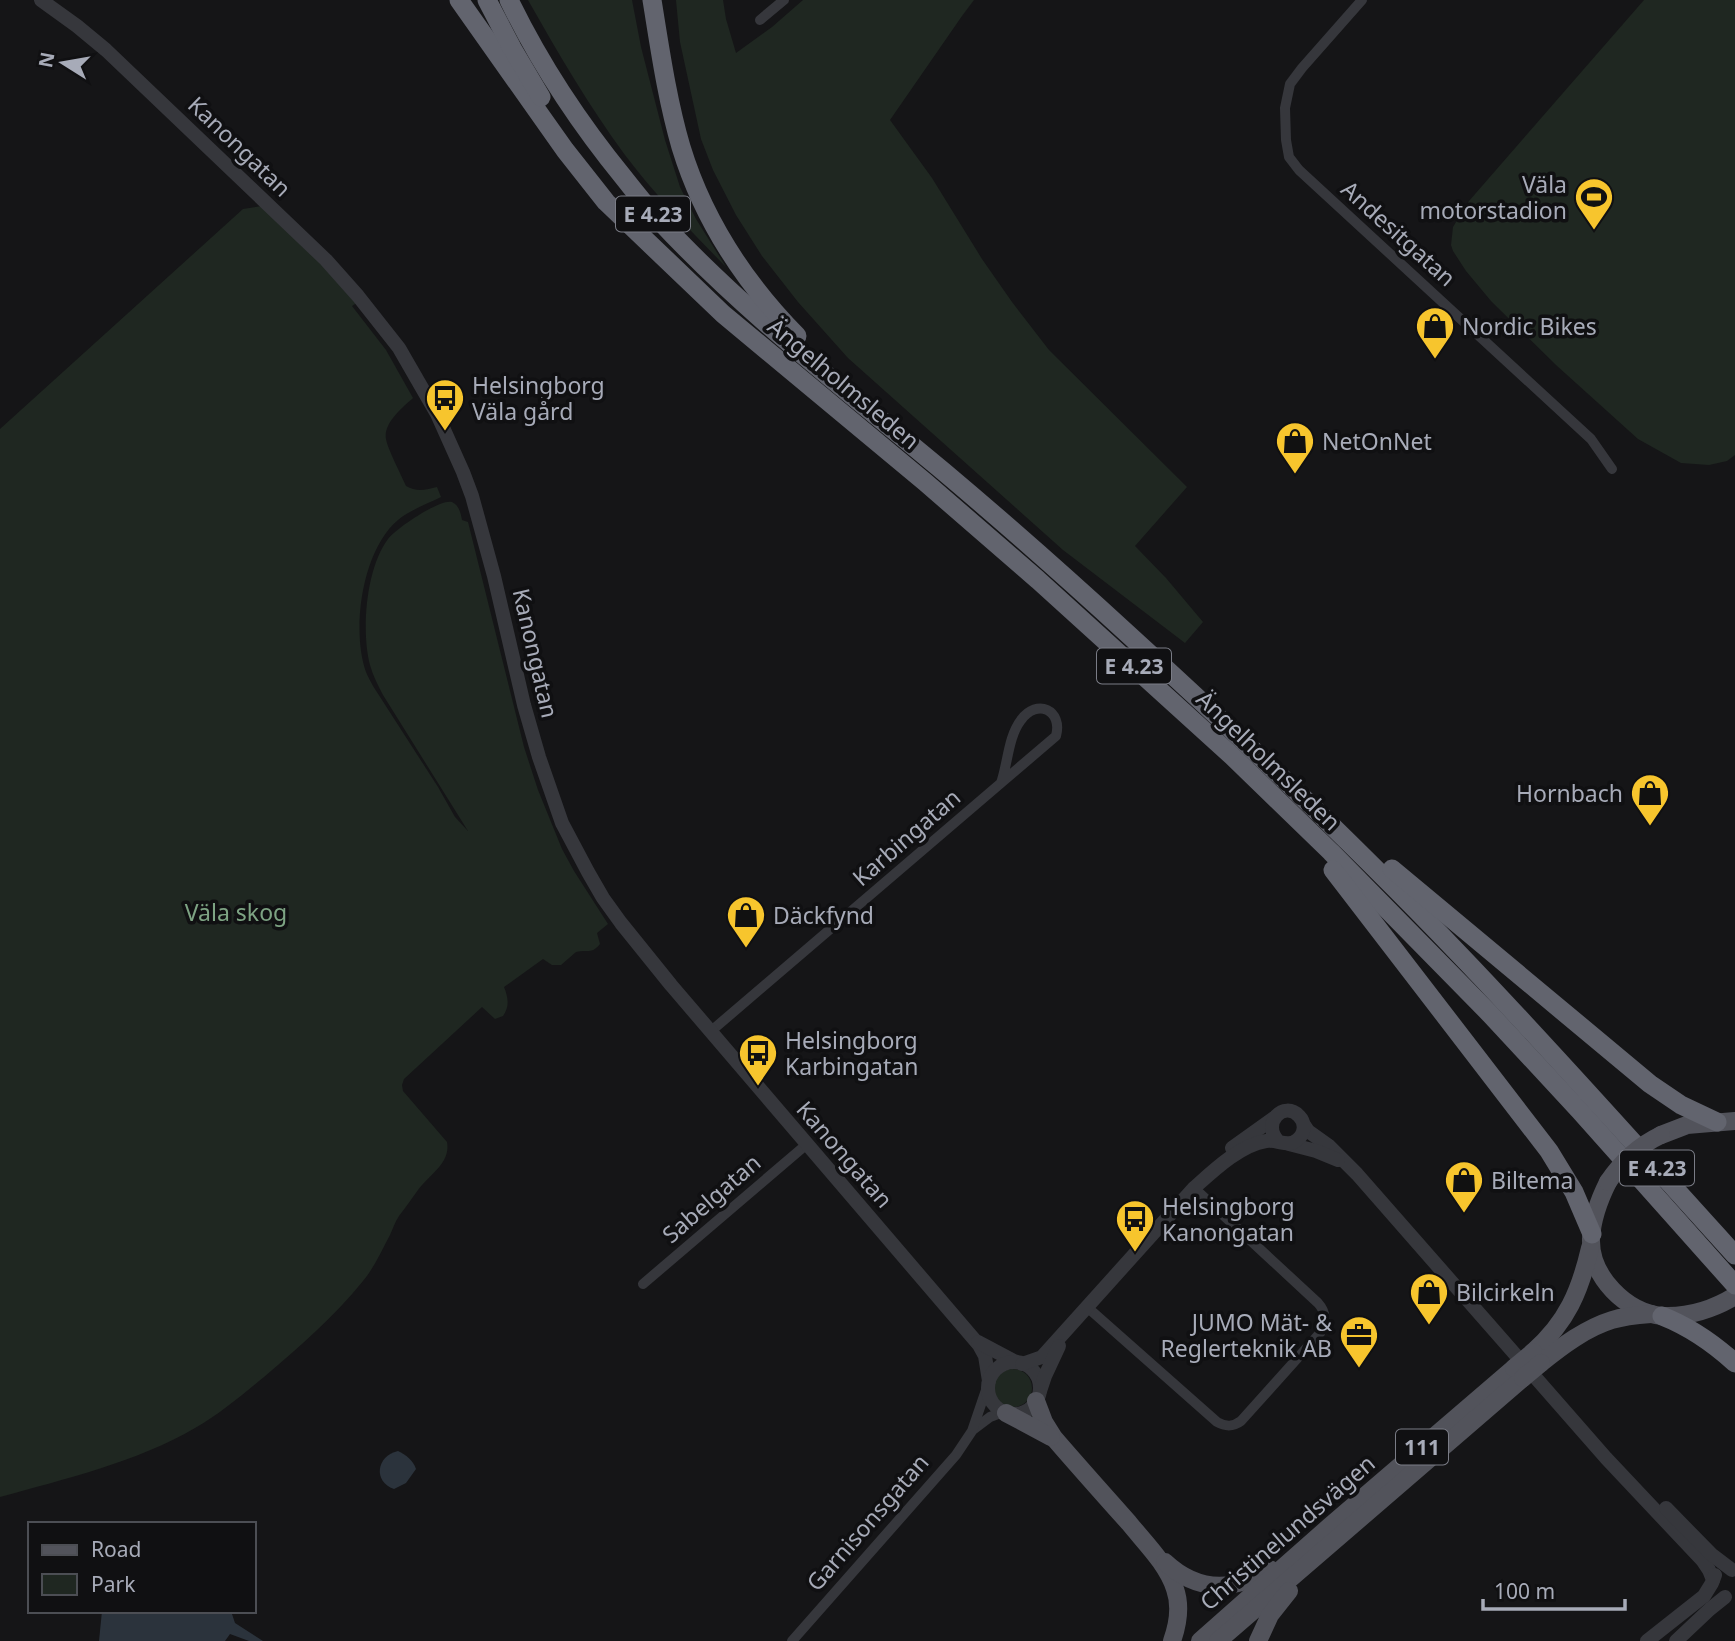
<svg xmlns="http://www.w3.org/2000/svg" width="1735" height="1641" viewBox="0 0 1735 1641" font-family="'Noto Sans',sans-serif">
	<style>
		.green { fill: #1f2721 }
		.water { fill: #2b333c }
		.lines { fill: none; stroke-linecap: round; stroke-linejoin: round }
		.minor { stroke: #36373c; stroke-width: 10 }
		.tertiary { stroke: #36373c; stroke-width: 14 }
		.primary { stroke: #52535b; stroke-width: 18 }
		.motorway { stroke: #62646e; stroke-width: 19 }
		.primary-bridge { stroke: #52535b; stroke-width: 18 }
		.labels { text-anchor: middle; dominant-baseline: central; stroke-width: 7; stroke-linejoin: round; paint-order: stroke }
		.shield { fill: #101012; stroke: #7a7c86; stroke-width: 2 }
		.shield-label { font-size: 21px; font-weight: bold; fill: #a7abb8 }
		.street-label { font-size: 23px; fill: #a7abb8; stroke: #101012 }
		.poi-label { font-size: 23px; fill: #a7abb8; stroke: #101012; text-anchor: start }
		.park-label { font-size: 23px; fill: #7da383; stroke: #101012 }
	</style>
	<rect width="100%" height="100%" fill="#151517"/>
	<g class="green">
		<path d="M528,0H632L641,47L665,140L680,187L696,219L726,267C691,231 655,195 625,155C589,106 558,53 528,0Z"/>
		<polygon points="676,0 723,0 726,19 736,53 772,27 803,0 974,0 962,16 890,120 932,178 982,259 1012,302 1049,350 1187,487 1135,546 1166,578 1203,622 1185,643 1063,550 848,358 798,302 762,256 736,215 713,170 701,139 680,42"/>
		<polygon points="1644,0 1735,0 1735,455 1727,461 1709,465 1681,463 1638,439 1556,365 1491,301 1466,271 1453,251 1451,245 1453,227 1469,201"/>
		<path d="M268,205L361,300L352,306L386,350L413,398C403,407 383,423 386,439C388,450 401,474 406,486C416,492 426,490 437,487L441,497C427,504 410,510 398,520C362,550 351,630 366,672C368,677 371,682 373,686L438,787L455,817L468,831L383,695C378,685 373,676 370,665C361,631 366,568 388,539C395,529 441,498 452,502C459,505 461,514 462,520L468,522L524,747L538,790L562,849L574,871L608,924L597,933L600,944C591,955 588,949 576,952L561,965H552L543,959L504,987C508,997 510,1006 503,1016L495,1019L482,1007L404,1079L402,1085L403,1091L447,1142C451,1163 429,1175 418,1190C412,1198 406,1207 399,1216C395,1222 393,1228 390,1235C382,1250 374,1268 363,1281C334,1317 299,1347 264,1377C242,1395 220,1414 195,1428C137,1462 65,1479 0,1497V429L243,209Z"/>
		<circle cx="1013" cy="1388" r="19"/>
	</g>
	<g class="water">
		<path d="M398,1451C406,1455 413,1460 416,1469L406,1483L394,1489C373,1482 376,1456 398,1451Z"/>
		<polygon points="102,1611 231,1611 235,1623 263,1641 249,1641 230,1634 225,1641 99,1641"/>
	</g>
	<g class="lines">
		<g class="minor">
			<polyline points="1362,0 1302,68 1290,84 1285,108 1286,140 1289,157 1299,170 1591,439 1612,469"/>
			<polyline points="760,20 784,0"/>
			<path d="M710,1032L1001,783C1008,763 1008,737 1021,720C1037,698 1063,710 1056,736L1001,783"/>
			<polyline points="643,1284 807,1144"/>
			<path d="M1087,1307L1217,1422C1226,1427 1233,1427 1241,1421L1320,1333C1326,1322 1327,1313 1318,1303L1194,1188"/>
			<polyline points="974,1429 990,1417 1003,1412"/>
			<polyline points="792,1641 956,1455 972,1431 988,1384"/>
		</g>
		<g class="tertiary">
			<polyline points="41,0 77,26 106,50 326,260 358,296 399,348 437,414 463,472 472,496 494,576 524,705 539,757 562,823 588,872 603,898 621,923 671,985 979,1345 985,1356 989,1381"/>
			<polyline points="1304,1125 1308,1131 1329,1146 1357,1174 1606,1458 1703,1561 1709,1570 1713,1580"/>
			<polyline points="1289,1144 1316,1151 1338,1160"/>
			<polyline points="1232,1148 1274,1118"/>
			<polyline points="978,1342 1016,1362"/>
			<circle cx="1014" cy="1388" r="26"/>
			<path d="M1022,1364L1042,1357L1194,1188C1213,1171 1240,1145 1266,1141C1277,1139 1288,1148 1297,1140C1305,1134 1306,1123 1299,1116C1284,1100 1261,1123 1278,1141"/>
			<polyline points="1040,1391 1045,1376 1059,1346"/>
			<polyline points="1666,1508 1711,1554 1732,1570"/>
			<polyline points="1647,1641 1704,1596 1712,1583 1715,1575"/>
			<polyline points="1676,1641 1710,1609 1725,1597"/>
		</g>
		<g class="primary">
			<polyline points="1661,1135 1687,1125 1735,1121"/>
			<path d="M1608,1182C1599,1200 1592,1219 1591,1239C1590,1276 1626,1313 1663,1316C1688,1317 1714,1309 1735,1296"/>
			<path d="M1533,1352C1567,1322 1580,1291 1590,1248"/>
			<path d="M1541,1363C1562,1346 1586,1328 1612,1320C1625,1316 1638,1315 1651,1314"/>
			<path d="M1036,1401L1044,1422L1054,1438C1079,1467 1104,1495 1129,1523C1145,1543 1167,1564 1175,1589C1181,1606 1178,1624 1172,1641"/>
			<polyline points="1006,1413 1051,1437"/>
			<path d="M1165,1562C1197,1592 1234,1592 1270,1569"/>
			<polyline points="1200,1641 1330,1526 1514,1368"/>
			<polyline points="1218,1641 1523,1378"/>
			<polyline points="1258,1641 1270,1615 1289,1591"/>
		</g>
		<g class="motorway">
			<polyline points="459,0 565,150 606,202 723,314 925,482 1038,580 1232,756 1331,852 1490,1014 1580,1111 1735,1285"/>
			<polyline points="487,0 512,48 541,97"/>
			<path d="M509,0C540,64 579,123 624,178C635,192 646,206 658,219C744,312 846,390 943,471C1006,524 1068,579 1129,635C1242,738 1354,844 1460,955C1554,1053 1644,1155 1735,1255"/>
			<path d="M652,0C660,49 667,99 681,147C703,219 745,283 797,336"/>
			<polyline points="1392,869 1650,1084 1681,1105 1717,1122"/>
			<polyline points="1333,870 1549,1151 1574,1192 1592,1234"/>
			<path d="M1662,1316C1690,1327 1713,1343 1735,1363"/>
		</g>
		<g class="primary-bridge">
			<path d="M1608,1182C1622,1161 1638,1146 1661,1135"/>
			<polyline points="1514,1368 1533,1352"/>
			<polyline points="1523,1378 1541,1363"/>
		</g>
	</g>
	<defs>
		<g id="stadium-pin" transform="scale(2.0125)"><path d="M0 17L-7.5 6A9.5 9.5 0 1 1 7.5 6Z" fill="#f7c52d" stroke="#101012"/><path d="M0-5a6.5 5 0 1 0 0 10a6.5 5 0 1 0 0-10ZM-3.5-1.8h7v3.6h-7Z" fill="#111"/></g>
		<g id="shop-pin" transform="scale(2.0125)"><path d="M0 17L-7.5 6A9.5 9.5 0 1 1 7.5 6Z" fill="#f7c52d" stroke="#101012"/><path d="M-5-2.5h2.3a2.7 3.5 0 0 1 5.4 0H5L5.5 6h-11ZM-1.5-2.5h3a1.5 2.3 0 0 0-3 0Z" fill="#111"/></g>
		<g id="bus-pin" transform="scale(2.0125)"><path d="M0 17L-7.5 6A9.5 9.5 0 1 1 7.5 6Z" fill="#f7c52d" stroke="#101012"/><path d="M-5-6H5V4H4V6H2V4H-2V6H-4V4H-5ZM-3.5-4V0h7V-4ZM-3.5 1.2v1.5H-2V1.2ZM2 1.2v1.5H3.5V1.2Z" fill="#111"/></g>
		<g id="office-pin" transform="scale(2.0125)"><path d="M0 17L-7.5 6A9.5 9.5 0 1 1 7.5 6Z" fill="#f7c52d" stroke="#101012"/><path d="M-6-3h4V-5.5h4V-3h4V5H-6ZM-1-4.5V-3h2v-1.5ZM-6 0V1H6V0Z" fill="#111"/></g>
	</defs>
	<g fill-rule="evenodd">
		<use href="#stadium-pin" x="1594" y="197"/>
		<use href="#shop-pin" x="1435" y="326"/>
		<use href="#bus-pin" x="445" y="398"/>
		<use href="#shop-pin" x="1295" y="441"/>
		<use href="#shop-pin" x="1650" y="793"/>
		<use href="#shop-pin" x="746" y="915"/>
		<use href="#bus-pin" x="758" y="1053"/>
		<use href="#shop-pin" x="1464" y="1180"/>
		<use href="#bus-pin" x="1135" y="1219"/>
		<use href="#shop-pin" x="1429" y="1292"/>
		<use href="#office-pin" x="1359" y="1335"/>
	</g>
	<g class="labels">
		<g class="shield">
			<rect x="616" y="196.5" width="74" height="35" rx="5"/>
			<rect x="1097" y="648.5" width="74" height="35" rx="5"/>
			<rect x="1620" y="1150.5" width="74" height="35" rx="5"/>
			<rect x="1396" y="1429.5" width="52" height="35" rx="5"/>
		</g>
		<g class="shield-label">
			<text x="653" y="214">E 4.23</text>
			<text x="1134" y="666">E 4.23</text>
			<text x="1657" y="1168">E 4.23</text>
			<text x="1422" y="1447">111</text>
		</g>
		<g class="street-label">
			<text transform="translate(240 146) rotate(44)">Kanongatan</text>
			<text transform="translate(1399 233) rotate(42)">Andesitgatan</text>
			<text transform="translate(844 383) rotate(40)">Ängelholmsleden</text>
			<text transform="translate(536 653) rotate(77)">Kanongatan</text>
			<text transform="translate(1269 760) rotate(44)">Ängelholmsleden</text>
			<text transform="translate(906 837) rotate(-41)">Karbingatan</text>
			<text transform="translate(845 1154) rotate(49)">Kanongatan</text>
			<text transform="translate(711 1198) rotate(-41)">Sabelgatan</text>
			<text transform="translate(867 1522) rotate(-49)">Garnisonsgatan</text>
			<text transform="translate(1287 1532) rotate(-41)">Christinelundsvägen</text>
		</g>
		<g class="poi-label">
			<text x="1567" y="184" text-anchor="end">Väla<tspan x="1567" dy="26">motorstadion</tspan></text>
			<text x="1462" y="326">Nordic Bikes</text>
			<text x="472" y="385">Helsingborg<tspan x="472" dy="26">Väla gård</tspan></text>
			<text x="1322" y="441">NetOnNet</text>
			<text x="1623" y="793" text-anchor="end">Hornbach</text>
			<text x="773" y="915">Däckfynd</text>
			<text x="785" y="1040">Helsingborg<tspan x="785" dy="26">Karbingatan</tspan></text>
			<text x="1491" y="1180">Biltema</text>
			<text x="1162" y="1206">Helsingborg<tspan x="1162" dy="26">Kanongatan</tspan></text>
			<text x="1456" y="1292">Bilcirkeln</text>
			<text x="1332" y="1322" text-anchor="end">JUMO Mät- &amp;<tspan x="1332" dy="26">Reglerteknik AB</tspan></text>
		</g>
		<g class="park-label">
			<text x="236" y="912">Väla skog</text>
		</g>
	</g>
	<rect x="28" y="1522" width="228" height="91" fill="#101012" stroke="#4c4e54" stroke-width="2"/>
	<rect x="42" y="1545" width="35" height="10" fill="#52535b" stroke="#4c4e54" stroke-width="2"/>
	<text x="91" y="1557" font-size="21" fill="#a7abb8">Road</text>
	<rect x="42" y="1574" width="35" height="21" fill="#1f2721" stroke="#4c4e54" stroke-width="2"/>
	<text x="91" y="1592" font-size="21" fill="#a7abb8">Park</text>
	<g transform="translate(63 63) rotate(281)" stroke="#101012" stroke-width="5" paint-order="stroke">
	<path d="M0-5L12 26L0 18L-12 26Z" fill="#a7abb8"/>
	<text y="-10" font-size="19" font-weight="bold" text-anchor="middle" fill="#a7abb8">N</text>
	</g>
	<path d="M1483 1599v10h142v-10" fill="none" stroke="#a7abb8" stroke-width="3.5"/>
	<text x="1494" y="1599" font-size="21" fill="#a7abb8" stroke="#101012" stroke-width="5" paint-order="stroke">100 m</text>
</svg>
